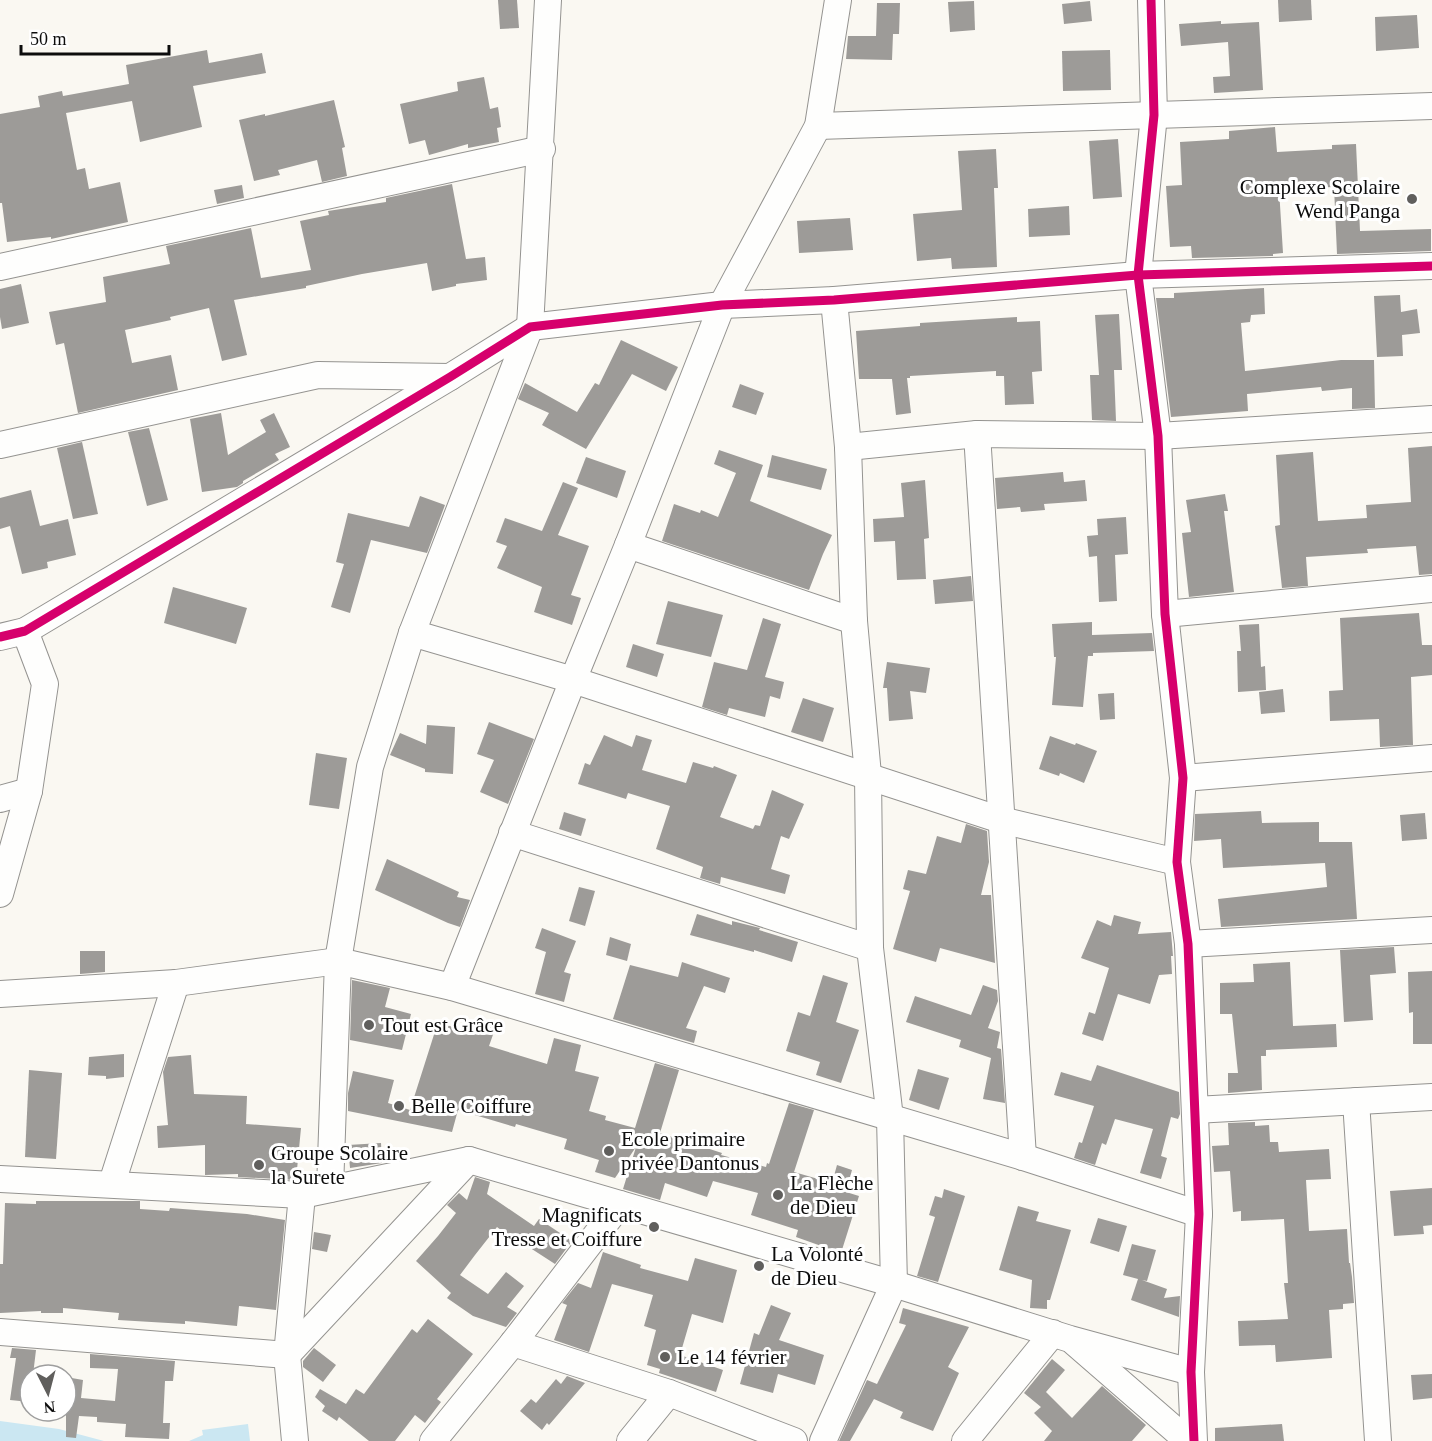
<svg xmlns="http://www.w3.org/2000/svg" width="1432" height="1441" viewBox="0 0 1432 1441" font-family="Georgia,serif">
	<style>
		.water { fill: #cbe7f2 }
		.building { fill: #9d9b98 }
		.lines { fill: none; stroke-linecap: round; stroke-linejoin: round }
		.minor-casing { stroke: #949390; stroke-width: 28 }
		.minor { stroke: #fefefd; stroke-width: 26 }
		.cycleway-casing { stroke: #fff; stroke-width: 13 }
		.cycleway { stroke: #d6006c; stroke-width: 9 }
		.poi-dot { fill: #605f5d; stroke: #fff; stroke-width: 2 }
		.labels { text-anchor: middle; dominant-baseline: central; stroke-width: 6; stroke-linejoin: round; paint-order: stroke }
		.poi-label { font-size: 21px; fill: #0d0d0d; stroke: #fff; text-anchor: start }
	</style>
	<rect width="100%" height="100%" fill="#faf8f2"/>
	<g class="water">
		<polygon points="0,1421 59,1429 104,1441 0,1441"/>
		<polygon points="248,1424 250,1441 189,1441 203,1435 202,1430"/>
	</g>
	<g class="building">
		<polygon points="498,0 517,0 519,28 500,29"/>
		<polygon points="1278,0 1311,0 1312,20 1279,22"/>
		<polygon points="974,1 975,30 950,32 948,2"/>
		<polygon points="1090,1 1092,21 1064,24 1062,4"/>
		<polygon points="877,3 900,3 899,34 893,34 892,60 846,59 848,36 876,36"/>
		<polygon points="1417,15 1419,48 1376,51 1375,17"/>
		<polygon points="1221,21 1221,24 1259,22 1263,90 1214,93 1213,77 1230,76 1228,42 1181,46 1179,24"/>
		<polygon points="207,50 209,63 262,53 266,73 193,86 202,127 140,142 132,101 66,113 77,170 85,168 89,189 120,182 128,222 51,239 51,237 7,242 2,203 0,203 0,114 40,107 38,96 62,91 63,96 129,84 126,65"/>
		<polygon points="1110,50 1111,90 1063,91 1062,51"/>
		<polygon points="484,77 490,109 498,107 501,127 497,128 499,142 468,148 468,144 429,155 425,140 409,144 400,104 458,91 457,82"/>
		<polygon points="334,100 345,147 342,148 347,176 322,182 317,160 278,170 280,175 254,181 239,120 265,114 265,116"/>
		<polygon points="1275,127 1277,152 1332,149 1332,145 1356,144 1360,231 1431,229 1431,251 1337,254 1334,187 1279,189 1283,253 1273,254 1273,256 1192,258 1191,246 1170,247 1166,186 1182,185 1180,142 1229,139 1229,131"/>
		<polygon points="1118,139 1122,197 1093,199 1089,141"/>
		<polygon points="996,149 998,188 994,188 997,267 952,269 951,258 917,261 913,214 962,210 958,151"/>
		<polygon points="452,184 466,259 485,257 487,280 456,284 456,286 432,291 427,263 362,274 306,286 306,288 234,300 247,355 222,361 209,308 170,317 171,320 125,330 132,363 171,355 178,390 78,413 64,343 56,345 49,312 106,302 103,277 170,264 166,246 251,228 261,278 311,270 300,221 329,215 328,211 386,202 386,198"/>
		<polygon points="242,185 244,198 217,204 214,190"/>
		<polygon points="1069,206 1070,235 1029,237 1028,209"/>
		<polygon points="850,218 853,250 799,253 797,221"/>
		<polygon points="21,284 29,323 2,329 0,317 0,289"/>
		<polygon points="1264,288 1265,314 1251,315 1250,322 1241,323 1245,371 1341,360 1374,360 1375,408 1352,409 1352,388 1322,391 1321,387 1247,394 1248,411 1171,417 1156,298 1174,298 1174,293"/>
		<polygon points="1400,295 1401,312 1417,309 1420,333 1402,335 1403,356 1377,357 1374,296"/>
		<polygon points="1119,314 1122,370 1114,370 1116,421 1092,420 1090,375 1099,375 1095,315"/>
		<polygon points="1017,317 1017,322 1040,321 1042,371 1032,372 1034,404 1005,405 1004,376 996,376 996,371 910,376 910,378 907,378 911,413 896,415 892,379 859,379 856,331 920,326 920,323"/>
		<polygon points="621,340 678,367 666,391 632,374 586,449 542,425 549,413 518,399 525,383 577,412 595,383 599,385"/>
		<polygon points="740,384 764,393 756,415 732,407"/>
		<polygon points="221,413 228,455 266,432 260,420 274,413 290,447 275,454 279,460 243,481 243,483 237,487 202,492 190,419"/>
		<polygon points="149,428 168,500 147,506 128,432"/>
		<polygon points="82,442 98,514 73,519 57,448"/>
		<polygon points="1432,446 1432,574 1419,575 1416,546 1367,549 1368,553 1306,557 1308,586 1282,588 1275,526 1280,525 1276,455 1313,452 1318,521 1367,518 1366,505 1411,502 1408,448"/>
		<polygon points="719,450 763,465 750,501 832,535 823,554 809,590 662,541 674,504 700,513 701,510 718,517 736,473 714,464"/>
		<polygon points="772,455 827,469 821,490 767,477"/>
		<polygon points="586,457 626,471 617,498 576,483"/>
		<polygon points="1063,472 1064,482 1085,480 1087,501 1044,504 1045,510 1021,512 1020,507 997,509 995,478"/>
		<polygon points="925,480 929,538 924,539 926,579 897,580 895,541 874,542 873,519 904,517 901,483"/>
		<polygon points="563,482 578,488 558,535 589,546 571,595 581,598 572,625 534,612 542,587 497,568 507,546 496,542 505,518 542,531"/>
		<polygon points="31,490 40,526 68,519 76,555 47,562 48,568 22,574 10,526 0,529 0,498"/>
		<polygon points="1225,494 1228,511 1224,511 1234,592 1189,597 1182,533 1191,532 1186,500"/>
		<polygon points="420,496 445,505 427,553 371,540 350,613 331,607 344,564 336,562 348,513 409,527"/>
		<polygon points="1126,517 1128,554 1115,555 1117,601 1099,602 1097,556 1089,557 1087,536 1098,535 1097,519"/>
		<polygon points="971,576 973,601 935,604 933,580"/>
		<polygon points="173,587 247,608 236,644 164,623"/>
		<polygon points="668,601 723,615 711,657 656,644"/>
		<polygon points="1419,613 1422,645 1432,645 1432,675 1411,677 1413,745 1380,747 1379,719 1330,721 1329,691 1343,690 1340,618"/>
		<polygon points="763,618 781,624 765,677 784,682 780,699 770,696 765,717 729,708 727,715 702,707 714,662 747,670"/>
		<polygon points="1092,622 1092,635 1152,633 1154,651 1093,653 1093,656 1088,656 1083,707 1052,705 1056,657 1054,657 1052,624"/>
		<polygon points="1259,624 1261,667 1265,666 1266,690 1238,692 1237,651 1241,651 1239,625"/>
		<polygon points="633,644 664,654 657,677 626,667"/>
		<polygon points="887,662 930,668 926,693 910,691 913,719 889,721 887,688 883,688"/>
		<polygon points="1283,689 1285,712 1261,714 1259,692"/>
		<polygon points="1114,693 1115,719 1100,720 1098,694"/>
		<polygon points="803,698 834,708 823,742 791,732"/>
		<polygon points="489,722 534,739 508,804 480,792 494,760 477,754"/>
		<polygon points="427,725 455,727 453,774 425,772 425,769 390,755 400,733 426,744"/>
		<polygon points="604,735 632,747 636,735 652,740 642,770 686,783 693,762 713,768 714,766 737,775 720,817 753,829 755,825 760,826 772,790 804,804 789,839 781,836 771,869 790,875 785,894 721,877 720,884 700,878 703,867 656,849 670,806 628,793 626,799 578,784 585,763 590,765"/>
		<polygon points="1050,736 1075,745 1076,743 1097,751 1084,783 1060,773 1059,776 1039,769"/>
		<polygon points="316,753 347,758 339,809 309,805"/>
		<polygon points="1261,811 1262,823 1319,822 1319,842 1352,842 1357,919 1221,927 1218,899 1327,887 1325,863 1223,868 1221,839 1194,841 1195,814"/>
		<polygon points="564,812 586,819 581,836 559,829"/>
		<polygon points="1425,813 1427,839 1402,841 1400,815"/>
		<polygon points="966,824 987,831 989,862 981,895 991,895 995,963 940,948 936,962 893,949 910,891 903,889 908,870 926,874 937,836 961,843"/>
		<polygon points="387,859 459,892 457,897 470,900 460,927 448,923 375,890"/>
		<polygon points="579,887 595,891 585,926 569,921"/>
		<polygon points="697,914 732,925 732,921 760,928 759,930 798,942 792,962 754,950 754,952 690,935"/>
		<polygon points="1114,915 1141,922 1138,934 1171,932 1173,956 1171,956 1172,974 1159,975 1150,1004 1118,994 1103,1041 1082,1034 1089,1012 1095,1014 1109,968 1081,958 1097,920 1111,926"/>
		<polygon points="542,928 576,941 564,972 571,974 564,1002 535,994 546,952 535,948"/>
		<polygon points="610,937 631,944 627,961 606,955"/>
		<polygon points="1394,947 1396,973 1370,975 1373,1020 1344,1022 1340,950"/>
		<polygon points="80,951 105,951 105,972 80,974"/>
		<polygon points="682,962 730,978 725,993 704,986 686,1028 697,1031 694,1043 613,1019 630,965 678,977"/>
		<polygon points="1290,962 1293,1026 1336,1024 1337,1047 1266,1050 1266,1056 1261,1056 1262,1090 1228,1093 1228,1073 1238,1073 1232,1014 1220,1014 1220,983 1254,982 1253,964"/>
		<polygon points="1432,971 1432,1044 1413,1044 1413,1012 1409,1013 1408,972"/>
		<polygon points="823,975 848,983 836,1022 859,1030 841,1083 816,1075 820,1062 786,1051 798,1012 810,1016"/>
		<polygon points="352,980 390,988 385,1007 411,1014 402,1050 350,1040"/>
		<polygon points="983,985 997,990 998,1001 988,1028 1000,1032 997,1048 1001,1049 1005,1103 983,1099 991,1058 959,1047 961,1040 906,1022 915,996 971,1015"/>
		<polygon points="438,1022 470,1033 473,1022 495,1029 489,1046 547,1064 554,1038 581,1045 575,1071 599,1077 589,1111 606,1116 605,1120 635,1128 655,1063 679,1070 660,1133 722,1153 721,1155 766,1167 767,1163 769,1164 789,1103 814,1110 794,1172 832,1183 837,1165 852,1170 846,1192 859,1196 841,1253 796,1237 798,1230 751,1215 758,1193 713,1181 707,1197 665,1183 660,1200 623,1189 636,1147 615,1178 595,1172 599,1160 564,1149 567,1139 516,1124 515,1127 458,1110 452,1132 348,1111 348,1093 353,1071 394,1080 388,1103 410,1110"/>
		<polygon points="124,1054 124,1077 106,1079 106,1076 88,1075 89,1057"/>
		<polygon points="191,1055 194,1094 247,1096 246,1124 301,1128 296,1180 238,1177 238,1174 205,1175 205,1145 158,1148 157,1126 168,1125 163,1072 168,1057"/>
		<polygon points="1097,1065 1179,1092 1180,1114 1178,1119 1171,1117 1161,1156 1167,1158 1161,1179 1140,1173 1153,1129 1115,1119 1106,1145 1102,1143 1095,1165 1074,1158 1079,1142 1082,1143 1094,1106 1054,1095 1061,1072 1091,1081"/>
		<polygon points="918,1069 949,1078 939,1110 909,1100"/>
		<polygon points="29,1070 62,1073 56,1159 25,1157"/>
		<polygon points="1255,1122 1255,1126 1269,1125 1270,1142 1278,1142 1279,1152 1329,1149 1331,1179 1306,1180 1309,1231 1347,1229 1349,1263 1350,1263 1352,1277 1354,1303 1343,1304 1343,1309 1329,1310 1332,1358 1276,1362 1275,1345 1239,1346 1238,1321 1288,1319 1284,1283 1288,1283 1284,1219 1241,1221 1241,1211 1233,1212 1230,1171 1214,1172 1212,1146 1229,1145 1228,1123"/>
		<polygon points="381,1143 382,1163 350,1168 348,1145"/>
		<polygon points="475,1177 490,1182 487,1194 534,1226 539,1219 572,1241 555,1264 521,1242 519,1244 497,1227 475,1255 460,1275 488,1294 506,1272 524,1286 507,1307 517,1313 506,1327 473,1316 447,1298 451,1293 416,1261 438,1236 456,1213 447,1205 459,1193 467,1200"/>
		<polygon points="1432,1188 1432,1225 1423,1226 1424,1234 1394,1236 1390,1191"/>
		<polygon points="944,1189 965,1196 938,1282 917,1276 935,1217 929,1215 935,1196 942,1198"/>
		<polygon points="36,1201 140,1201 140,1209 169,1211 170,1208 247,1214 285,1220 276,1310 239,1306 237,1326 185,1321 185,1324 118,1320 119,1313 63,1308 63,1313 41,1313 41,1311 0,1313 0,1264 3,1264 5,1203 36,1204"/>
		<polygon points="1018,1206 1039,1212 1036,1221 1071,1230 1050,1300 1047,1300 1047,1309 1030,1308 1032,1280 999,1270"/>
		<polygon points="1098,1218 1127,1226 1119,1252 1090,1243"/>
		<polygon points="314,1232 331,1235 327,1252 312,1249"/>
		<polygon points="1132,1244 1156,1250 1147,1281 1142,1280 1167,1289 1164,1298 1180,1296 1179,1317 1131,1300 1138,1279 1123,1275"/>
		<polygon points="603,1252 641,1265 640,1268 688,1281 695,1258 737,1270 723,1323 692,1314 680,1355 723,1370 716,1392 659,1373 660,1369 647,1365 656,1330 644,1326 653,1295 612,1284 589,1352 554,1340 567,1305 562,1303 578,1283 591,1288"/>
		<polygon points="771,1305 791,1313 779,1340 824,1355 815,1385 778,1374 773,1393 740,1384 754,1333 759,1335"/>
		<polygon points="903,1308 969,1327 948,1367 959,1373 933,1431 900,1418 903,1412 874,1399 850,1441 839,1441 867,1380 877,1384 906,1325 899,1323"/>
		<polygon points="428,1319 473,1354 437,1399 441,1402 425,1423 415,1415 395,1441 369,1441 339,1417 337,1421 322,1411 325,1406 315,1397 320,1389 346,1404 356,1389 364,1394 412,1329 417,1333"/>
		<polygon points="12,1348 36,1350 33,1375 30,1375 30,1402 10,1400 16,1358 10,1358"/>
		<polygon points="314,1348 336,1365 323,1382 303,1367 303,1361"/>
		<polygon points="90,1354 175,1361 173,1381 165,1381 163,1423 170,1423 169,1439 125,1437 126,1424 97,1422 97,1417 79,1416 76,1438 66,1437 66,1377 83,1380 81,1398 115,1401 118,1369 90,1368"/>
		<polygon points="1052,1359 1065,1370 1046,1392 1072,1418 1102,1386 1146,1425 1132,1441 1044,1441 1052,1431 1034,1413 1041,1407 1024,1393"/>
		<polygon points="1432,1374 1432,1398 1413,1400 1411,1375"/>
		<polygon points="567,1376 585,1383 549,1425 547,1423 542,1430 520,1411 531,1399 536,1403 556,1379 561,1384"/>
		<polygon points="1282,1424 1284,1441 1215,1441 1215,1428"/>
	</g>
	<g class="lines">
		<g class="minor-casing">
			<g id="minor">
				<polyline points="1151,0 1154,115 1138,275 1158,436 1165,614 1183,778 1177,862 1188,944 1199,1214 1191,1372 1194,1441"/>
				<polyline points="818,126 1432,106"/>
				<polyline points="0,267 542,149"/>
				<polyline points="977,434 1023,1157"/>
				<polyline points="0,445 318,375 450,377"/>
				<polyline points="848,447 977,434 1158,436 1432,419"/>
				<polyline points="628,545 854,621"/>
				<polyline points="1165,614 1432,589"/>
				<polyline points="412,633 573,680 1001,820 1177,862"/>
				<polyline points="0,637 25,631 450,377 530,327 722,305 834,300 1138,275 1432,266"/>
				<polyline points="1183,778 1432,758"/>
				<polyline points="0,799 29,791"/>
				<polyline points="512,833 870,948"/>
				<polyline points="0,894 29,791 45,684 25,631"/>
				<polyline points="1188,944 1432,930"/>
				<polyline points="452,987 573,680 628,545 722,305 818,126 838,0"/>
				<polyline points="0,994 176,983 338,961 452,987 1023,1157 1199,1214"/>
				<polyline points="1356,1101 1378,1441"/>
				<polyline points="1195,1110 1432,1097"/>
				<polyline points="0,1179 302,1195 469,1160 894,1284 1070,1339 1191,1372"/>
				<polyline points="112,1183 176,983"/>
				<polyline points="330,1189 338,961 370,767 412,633 530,327 548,0"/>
				<polyline points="0,1332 287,1355"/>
				<polyline points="513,1343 669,1393 794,1441"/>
				<polyline points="1075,1343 1188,1441"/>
				<polyline points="287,1355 469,1160"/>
				<polyline points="295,1441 287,1355 302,1195"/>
				<polyline points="433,1441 513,1343 620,1204"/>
				<polyline points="630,1441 669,1393"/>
				<polyline points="823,1441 894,1284 890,1118 870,948 868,775 854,621 848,447 834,300"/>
				<polyline points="965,1441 1053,1333"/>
			</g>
		</g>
		<use href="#minor" class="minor"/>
		<g class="cycleway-casing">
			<g id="cycleway">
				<polyline points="1151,0 1154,115 1138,275 1158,436 1165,614 1183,778 1177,862 1188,944 1199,1214 1191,1372 1194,1441"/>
				<polyline points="0,637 25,631 450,377 530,327 722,305 834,300 1138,275 1432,266"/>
			</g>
		</g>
		<use href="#cycleway" class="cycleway"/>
	</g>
	<g class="poi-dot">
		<circle cx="1412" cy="199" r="6"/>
		<circle cx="369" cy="1025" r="6"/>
		<circle cx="399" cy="1106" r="6"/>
		<circle cx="609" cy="1151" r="6"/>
		<circle cx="259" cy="1165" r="6"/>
		<circle cx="778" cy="1195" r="6"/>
		<circle cx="654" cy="1227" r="6"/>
		<circle cx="759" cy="1266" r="6"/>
		<circle cx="665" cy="1357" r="6"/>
	</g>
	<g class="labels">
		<g class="poi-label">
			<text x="1400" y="187" text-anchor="end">Complexe Scolaire<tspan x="1400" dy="24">Wend Panga</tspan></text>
			<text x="381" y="1025">Tout est Grâce</text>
			<text x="411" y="1106">Belle Coiffure</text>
			<text x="621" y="1139">Ecole primaire<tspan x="621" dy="24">privée Dantonus</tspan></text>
			<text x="271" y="1153">Groupe Scolaire<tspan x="271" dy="24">la Surete</tspan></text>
			<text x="790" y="1183">La Flèche<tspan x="790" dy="24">de Dieu</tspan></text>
			<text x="642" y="1215" text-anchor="end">Magnificats<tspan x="642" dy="24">Tresse et Coiffure</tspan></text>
			<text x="771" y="1254">La Volonté<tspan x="771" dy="24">de Dieu</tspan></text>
			<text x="677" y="1357">Le 14 février</text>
		</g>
	</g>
	<g transform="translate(48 1393) rotate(174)"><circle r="28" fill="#ffffff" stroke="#9e9e9e" stroke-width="1.5"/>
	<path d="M0-4.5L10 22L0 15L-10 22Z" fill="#605f5d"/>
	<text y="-9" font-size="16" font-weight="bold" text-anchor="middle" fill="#0d0d0d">N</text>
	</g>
	<path d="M21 45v9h148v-9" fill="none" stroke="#0d0d0d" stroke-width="3"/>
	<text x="30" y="45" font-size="18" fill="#0d0d0d" stroke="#ffffff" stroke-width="4.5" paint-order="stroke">50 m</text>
</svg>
